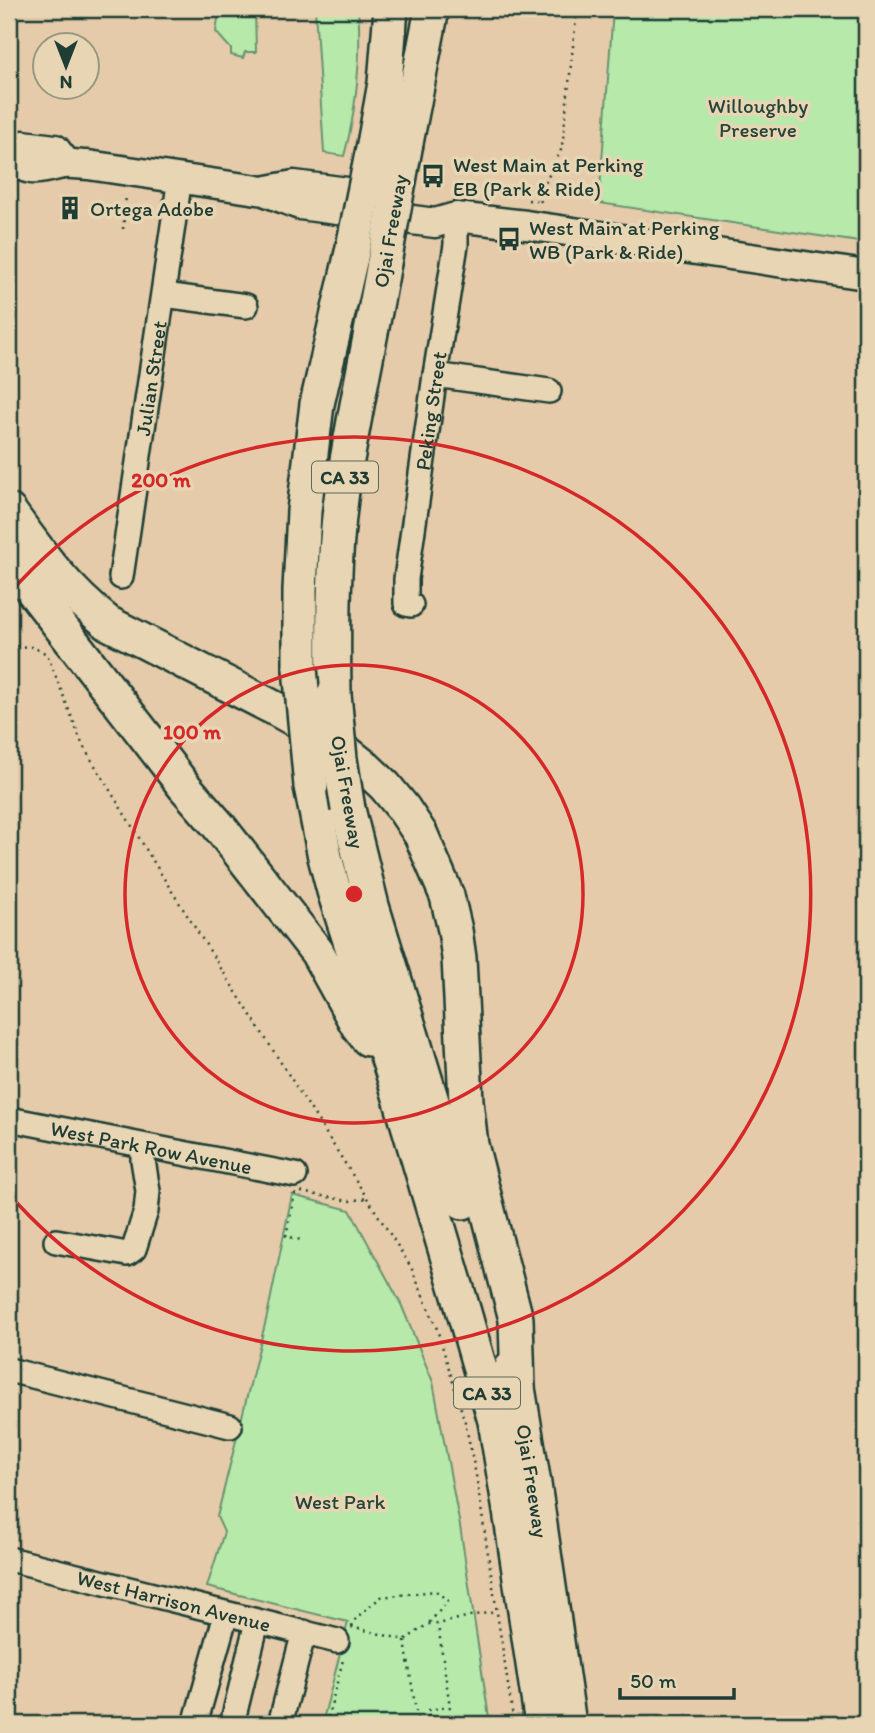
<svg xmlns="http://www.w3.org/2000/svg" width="875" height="1733" viewBox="0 0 875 1733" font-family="Itim,sans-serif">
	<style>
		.green { fill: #b6e9aa; stroke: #6a936f; stroke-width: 2 }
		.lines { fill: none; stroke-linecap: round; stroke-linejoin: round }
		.minor-casing { stroke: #1f3d34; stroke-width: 28 }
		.major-casing { stroke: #1f3d34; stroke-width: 33 }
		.highway-casing { stroke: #1f3d34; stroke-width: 38 }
		.path { stroke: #1f3d34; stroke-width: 2.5; stroke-dasharray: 2 5; stroke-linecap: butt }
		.minor { stroke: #e7d5b3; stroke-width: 23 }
		.major { stroke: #e7d5b3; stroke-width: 28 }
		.highway { stroke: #e7d5b3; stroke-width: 33 }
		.highway-bridge-casing { stroke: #1f3d34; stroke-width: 38; stroke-linecap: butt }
		.highway-bridge { stroke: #e7d5b3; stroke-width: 33 }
		.ring { fill: none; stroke: #d62828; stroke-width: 3.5 }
		.labels { text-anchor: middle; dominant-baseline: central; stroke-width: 7; stroke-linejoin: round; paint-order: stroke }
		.shield { fill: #e7d5b3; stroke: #5b6b5a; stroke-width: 2 }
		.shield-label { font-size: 19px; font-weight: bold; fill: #1f3d34 }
		.park-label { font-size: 21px; fill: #27463a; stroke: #e7d5b3 }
		.poi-label { font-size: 21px; fill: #1f3d34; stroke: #e7d5b3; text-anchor: start }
		.street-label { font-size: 21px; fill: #1f3d34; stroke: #e7d5b3 }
		.centre { fill: #d62828; stroke: #e7d5b3; stroke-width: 3.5 }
		.ring-label { font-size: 21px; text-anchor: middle; font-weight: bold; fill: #d62828; stroke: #e7d5b3; stroke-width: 7; stroke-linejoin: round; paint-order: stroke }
	</style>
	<rect width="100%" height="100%" fill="#e5cba9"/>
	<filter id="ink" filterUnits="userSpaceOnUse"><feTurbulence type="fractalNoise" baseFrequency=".0143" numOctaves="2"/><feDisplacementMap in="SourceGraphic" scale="14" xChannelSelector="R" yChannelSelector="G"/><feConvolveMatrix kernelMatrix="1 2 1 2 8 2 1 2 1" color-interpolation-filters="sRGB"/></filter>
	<g filter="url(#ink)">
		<g class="green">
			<polygon points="222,9 255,9 256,52 245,52 243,58 231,55 231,49 216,32 218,19"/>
			<path d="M315,9H358C362,53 356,114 344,156L324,153Z"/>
			<polygon points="613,9 866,9 866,243 599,203"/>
			<polygon points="292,1195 350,1210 401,1304 433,1382 460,1526 490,1724 322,1724 348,1622 207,1587 224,1532 217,1517 267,1316"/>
		</g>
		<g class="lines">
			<g class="minor-casing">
				<g id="minor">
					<polyline points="164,295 246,306"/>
					<polyline points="435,375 549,391"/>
					<path id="s1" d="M121,577L180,178"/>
					<path id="s2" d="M411,605L406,604V579L435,375L456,245V217"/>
					<path id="s3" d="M9,1119L295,1175"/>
					<polyline points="56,1241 127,1254 134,1249 146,1211 148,1191 143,1160 143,1146"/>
					<polyline points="9,1370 230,1426"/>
					<path id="s4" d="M9,1559L337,1641"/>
					<polyline points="195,1724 226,1614"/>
					<polyline points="232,1724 257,1622"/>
					<polyline points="280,1724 304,1632"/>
				</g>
			</g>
			<g class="major-casing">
				<g id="major">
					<polyline points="9,150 23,145 55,149 66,163"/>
					<path d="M9,158C32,176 40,168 64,164C72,163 80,165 88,165L264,191L300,205L435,223L456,217L526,225L866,275"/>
					<polyline points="268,190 294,185 370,195"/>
				</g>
			</g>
			<g class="highway-casing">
				<g id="highway">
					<polyline points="375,139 385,83 391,9"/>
					<polyline points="406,143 432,9"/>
					<path d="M9,511C40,554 66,590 108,623L278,710L328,738L366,768L385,786L403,808L421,835L447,896L455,930L459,958L466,1101L471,1145L516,1319L518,1388"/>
					<polyline points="9,560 184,786 218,825 317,952 358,1026 368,1039"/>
					<polyline points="300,668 300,590 304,511 317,404 351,257"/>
					<path d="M334,694C333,624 333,553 343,484C355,410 371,336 384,263"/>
					<polyline points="311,786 325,857 334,891 392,1071 463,1309 495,1421 510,1511 542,1724"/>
					<polyline points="348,809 372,906 463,1202"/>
					<path id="s5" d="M512,1367L518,1388L534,1484L569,1724"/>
				</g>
			</g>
			<g class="path">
				<polyline points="528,200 541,202"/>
				<polyline points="541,202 539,196 561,150 563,139 577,9"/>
				<polyline points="123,229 126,196"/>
				<polyline points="9,646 33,647 47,654 83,746 166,882 411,1267 437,1329 465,1422 476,1475 514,1724"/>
				<polyline points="301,1192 349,1201 367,1198"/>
				<polyline points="295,1193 286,1236 301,1240"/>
				<polyline points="351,1627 405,1640 428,1624 438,1624 474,1615 497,1612"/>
				<polyline points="352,1627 356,1618 381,1597 436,1591 448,1601 429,1623"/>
				<polyline points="405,1641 418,1724"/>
				<polyline points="326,1724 343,1660"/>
				<polyline points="430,1724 428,1710 450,1707 438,1625"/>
			</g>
			<use href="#minor" class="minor"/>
			<use href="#major" class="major"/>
			<use href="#highway" class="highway"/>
			<g class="highway-bridge-casing">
				<g id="highway-bridge">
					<polyline points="351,257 375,139"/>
					<polyline points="384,263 406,143"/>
					<polyline points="300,668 311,786"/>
					<polyline points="334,694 340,759 348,809"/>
				</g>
			</g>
			<use href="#highway-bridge" class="highway-bridge"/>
		</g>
	</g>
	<g class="ring">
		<circle cx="354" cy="894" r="229"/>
		<path d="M9 594A457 457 0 1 1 9 1194"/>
	</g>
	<defs>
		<g id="bus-bare" transform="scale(1.89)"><path d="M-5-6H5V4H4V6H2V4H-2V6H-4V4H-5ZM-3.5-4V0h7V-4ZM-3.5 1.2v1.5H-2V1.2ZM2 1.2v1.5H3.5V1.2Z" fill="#1f3d34" stroke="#e7d5b3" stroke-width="2.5" paint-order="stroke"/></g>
		<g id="building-bare" transform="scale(1.89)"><path d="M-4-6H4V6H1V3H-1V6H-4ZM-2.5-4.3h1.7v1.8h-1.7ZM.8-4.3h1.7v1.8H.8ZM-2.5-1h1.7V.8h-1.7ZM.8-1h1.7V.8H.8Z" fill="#1f3d34" stroke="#e7d5b3" stroke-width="2.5" paint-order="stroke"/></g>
	</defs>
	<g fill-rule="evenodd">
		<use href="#bus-bare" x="433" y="176"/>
		<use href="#building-bare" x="70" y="208"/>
		<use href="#bus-bare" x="509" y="239"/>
	</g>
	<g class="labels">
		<g class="shield">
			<rect x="312" y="461.5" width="66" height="31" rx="5"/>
			<rect x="454" y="1377.5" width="66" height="31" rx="5"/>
		</g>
		<g class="shield-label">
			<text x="345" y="477">CA 33</text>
			<text x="487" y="1393">CA 33</text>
		</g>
		<g class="park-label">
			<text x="758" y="105">Willoughby<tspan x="758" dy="24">Preserve</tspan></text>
			<text x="340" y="1501">West Park</text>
		</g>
		<g class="poi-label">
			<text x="453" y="164">West Main at Perking<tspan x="453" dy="24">EB (Park &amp; Ride)</tspan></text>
			<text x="90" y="208">Ortega Adobe</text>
			<text x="529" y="227">West Main at Perking<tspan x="529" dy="24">WB (Park &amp; Ride)</tspan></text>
		</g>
		<g class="street-label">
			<text transform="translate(390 231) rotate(-80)">Ojai Freeway</text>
			<text stroke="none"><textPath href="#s1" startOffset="201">Julian Street</textPath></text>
			<text stroke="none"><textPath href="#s2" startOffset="200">Peking Street</textPath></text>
			<text transform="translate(348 792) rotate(80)">Ojai Freeway</text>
			<text stroke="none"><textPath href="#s3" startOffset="145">West Park Row Avenue</textPath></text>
			<text stroke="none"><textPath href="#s5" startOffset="116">Ojai Freeway</textPath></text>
			<text stroke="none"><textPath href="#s4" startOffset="170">West Harrison Avenue</textPath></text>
		</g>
	</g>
	<circle cx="354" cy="894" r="10" class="centre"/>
	<g class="ring-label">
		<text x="161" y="487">200 m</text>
		<text x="192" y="739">100 m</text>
	</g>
	<rect width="875" height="1733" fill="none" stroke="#e7d5b3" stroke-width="35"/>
	<rect x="18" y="18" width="840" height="1698" fill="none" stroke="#1f3d34" stroke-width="2.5" filter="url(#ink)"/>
	<g transform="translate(66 66) rotate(180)"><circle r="33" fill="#e7d5b3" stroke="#979880" stroke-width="2"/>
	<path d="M0-5L12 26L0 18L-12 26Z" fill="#1f3d34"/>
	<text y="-10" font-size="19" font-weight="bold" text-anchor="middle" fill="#1f3d34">N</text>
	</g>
	<path d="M620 1688v10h114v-10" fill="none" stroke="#1f3d34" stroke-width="3.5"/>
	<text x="630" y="1688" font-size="21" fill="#1f3d34" stroke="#e7d5b3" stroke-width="5" paint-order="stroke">50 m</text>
</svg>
